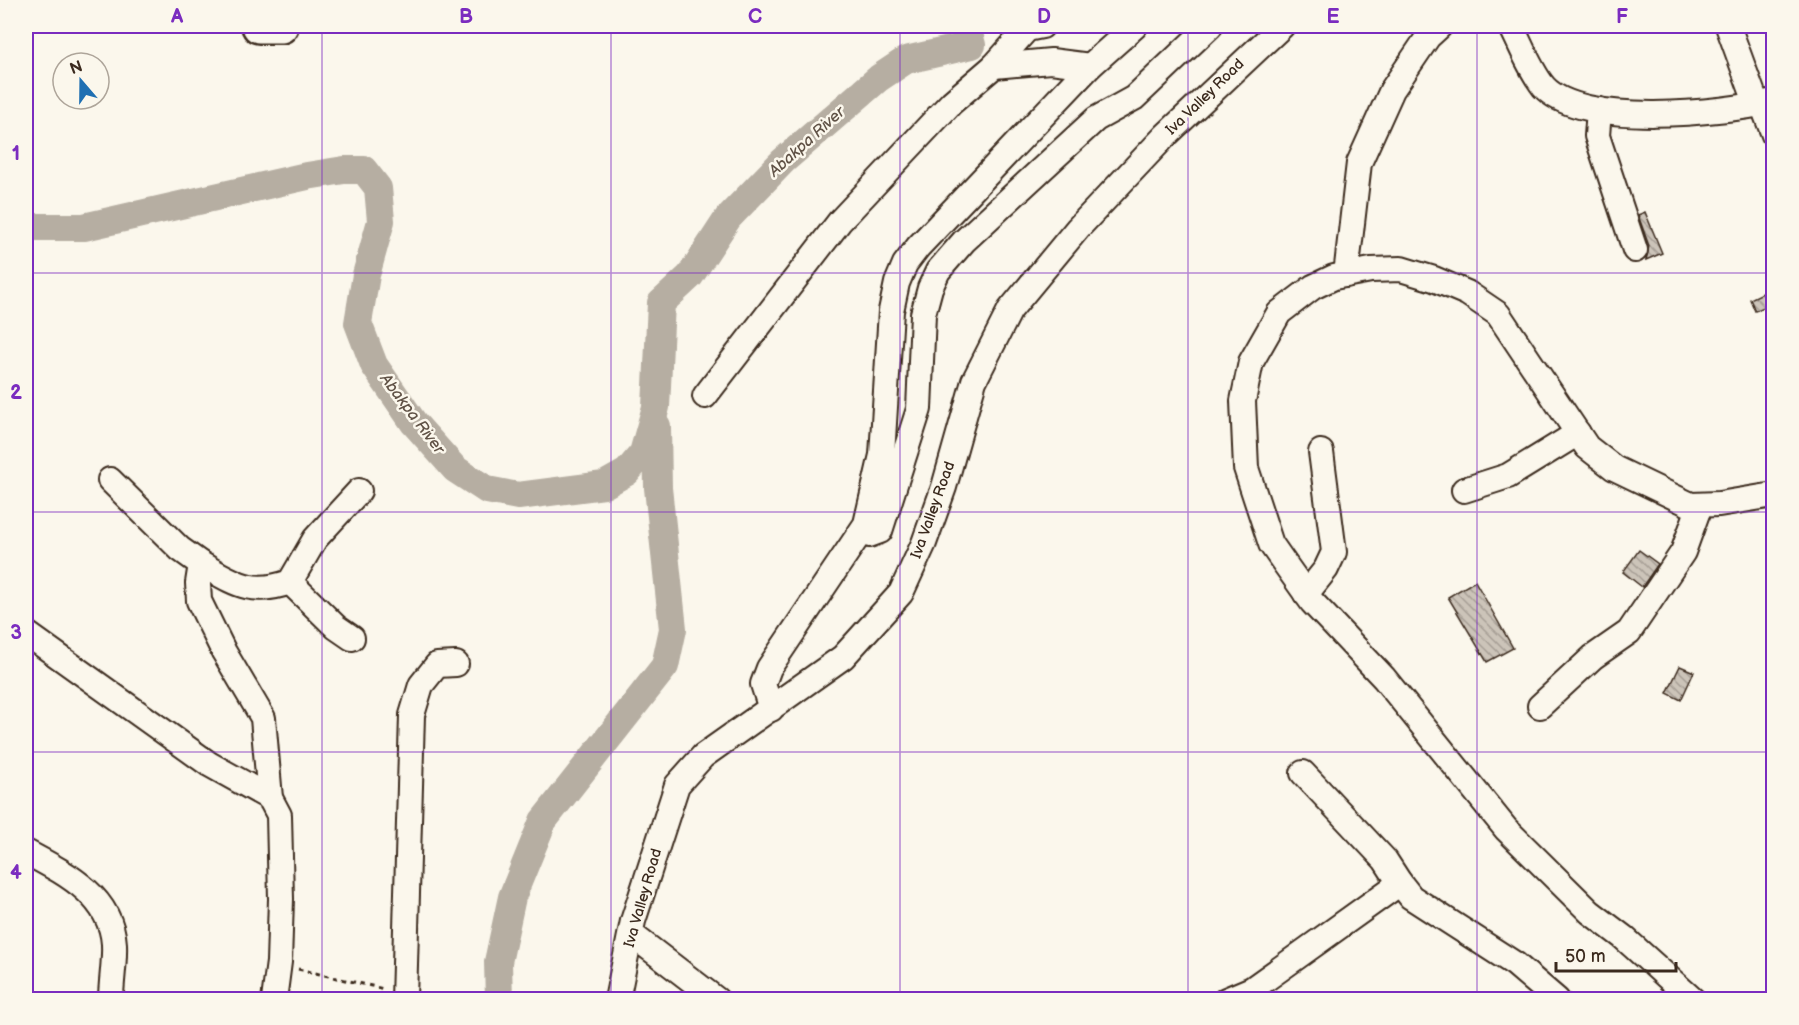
<svg xmlns="http://www.w3.org/2000/svg" width="1799" height="1025" viewBox="0 0 1799 1025" font-family="'Balsamiq Sans',sans-serif">
	<style>
		.lines { fill: none; stroke-linecap: round; stroke-linejoin: round }
		.river { stroke: #b6aea2; stroke-width: 28 }
		.building { fill: url(#building-back-hatch); stroke: #3b2a1e; stroke-width: 1.5 }
		.minor-casing { stroke: #3b2a1e; stroke-width: 28 }
		.highway-casing { stroke: #3b2a1e; stroke-width: 38 }
		.path { stroke: #3b2a1e; stroke-width: 3; stroke-dasharray: 4.5 4.5; stroke-linecap: butt }
		.minor { stroke: #fbf7ec; stroke-width: 24 }
		.highway { stroke: #fbf7ec; stroke-width: 33 }
		.grid { fill: none; stroke: #7b2cbf; stroke-width: 1.5; stroke-opacity: 0.55 }
		.labels { text-anchor: middle; dominant-baseline: central; stroke-width: 5; stroke-linejoin: round; paint-order: stroke }
		.street-label { font-size: 15px; fill: #3b2a1e; stroke: #fbf7ec }
		.water-label { font-size: 16px; font-style: italic; fill: #605246; stroke: #fbf7ec }
		.neatline { fill: none; stroke: #7b2cbf; stroke-width: 2 }
		.grid-label { font-size: 20px; text-anchor: middle; font-weight: bold; fill: #7b2cbf }
	</style>
	<defs>
		<pattern id="building-back-hatch" width="6" height="6" patternUnits="userSpaceOnUse" patternTransform="scale(1.5)"><rect width="6" height="6" fill="#ccc4b9"/><path d="M-1 5l2 2M0 0l6 6M5-1l2 2" fill="none" stroke="#a79f96"/></pattern>
	</defs>
	<rect width="100%" height="100%" fill="#fbf7ec"/>
	<filter id="ink" filterUnits="userSpaceOnUse"><feTurbulence type="fractalNoise" baseFrequency=".0167" numOctaves="2"/><feDisplacementMap in="SourceGraphic" scale="12" xChannelSelector="R" yChannelSelector="G"/><feConvolveMatrix kernelMatrix="1 2 1 2 8 2 1 2 1" color-interpolation-filters="sRGB"/></filter>
	<g filter="url(#ink)">
		<g class="lines">
			<g class="river">
				<polyline points="26,227 84,227 307,176 344,170 364,170 378,188 381,221 366,275 358,323 374,365 414,423 455,469 487,490 518,496 604,485 627,472 643,453 656,407 661,303 690,276 728,218 783,161 879,78 906,60 972,45 967,26"/>
				<polyline points="499,1000 498,962 512,897 543,821 665,666 673,629 658,488 657,426"/>
			</g>
		</g>
		<g class="building">
			<polygon points="1645,212 1662,253 1646,260 1649,246 1638,215"/>
			<polygon points="1773,288 1773,303 1755,311 1750,299"/>
			<polygon points="1639,550 1658,564 1642,587 1623,572"/>
			<polygon points="1475,581 1513,648 1487,662 1448,597"/>
			<polygon points="1680,666 1694,672 1681,700 1667,693"/>
		</g>
		<g class="lines">
			<g class="minor-casing">
				<g id="minor">
					<path d="M1511,26C1521,45 1530,70 1544,87C1582,128 1723,113 1774,101"/>
					<polyline points="1728,26 1757,105"/>
					<polyline points="994,66 1027,29 1042,26"/>
					<polyline points="1762,104 1774,135"/>
					<polyline points="1599,110 1597,136 1635,250"/>
					<polyline points="1346,275 1359,163 1392,90 1428,37 1440,26"/>
					<polyline points="705,396 840,221 952,102 994,66 1051,61 1090,66"/>
					<polyline points="110,480 180,549 201,564 198,583 199,601 224,652 263,718 270,798 279,815 281,899 279,962 274,1000"/>
					<polyline points="1464,490 1508,476 1578,433"/>
					<polyline points="869,535 880,531 919,409 923,314 930,288 938,271 964,241 1096,119 1134,98 1210,26"/>
					<path d="M201,564C235,583 251,596 290,582L315,539L359,491"/>
					<polyline points="290,582 336,627 352,638"/>
					<polyline points="1306,594 1326,569 1334,552 1321,452"/>
					<polyline points="26,633 209,764 270,798"/>
					<polyline points="1540,706 1593,657 1629,632 1683,552 1700,505"/>
					<polyline points="771,709 763,684 769,668 866,524 882,455 891,311 897,283 905,264 918,247 1090,66 1135,26"/>
					<path d="M26,852C63,872 111,895 114,944C115,962 111,981 111,1000"/>
					<polyline points="1400,883 1411,897 1515,964 1557,1000"/>
					<polyline points="631,934 717,1000"/>
					<polyline points="404,1000 412,715 421,685 437,665 456,664"/>
					<polyline points="617,1000 633,921 677,785 703,756 843,657 901,593 924,543 944,487 974,381 1010,310 1078,228 1165,136 1282,26"/>
					<polyline points="1226,1000 1252,989 1400,883 1385,860 1303,773"/>
					<polyline points="1693,1000 1623,937 1590,912 1506,829 1384,678 1312,602 1285,564 1271,544 1246,468 1243,401 1251,362 1279,313 1313,287 1334,277 1371,270 1401,269 1434,279 1467,293 1498,314 1587,447 1614,468 1691,505 1719,504 1774,495"/>
				</g>
			</g>
			<g class="highway-casing">
				<polyline id="highway" points="259,26 281,26"/>
			</g>
			<polyline class="path" points="298,969 384,989"/>
			<use href="#minor" class="minor"/>
			<use href="#highway" class="highway"/>
		</g>
	</g>
	<path class="grid" d="M322,26V1000M611,26V1000M900,26V1000M1188,26V1000M1477,26V1000M26,273H1774M26,512H1774M26,752H1774"/>
	<g class="labels">
		<g class="street-label">
			<text transform="translate(1205 97) rotate(-44)">Iva Valley Road</text>
			<text transform="translate(933 510) rotate(-70)">Iva Valley Road</text>
			<text transform="translate(643 898) rotate(-74)">Iva Valley Road</text>
		</g>
		<g class="water-label">
			<text transform="translate(807 142) rotate(-42)">Abakpa River</text>
			<text transform="translate(412 414) rotate(53)">Abakpa River</text>
		</g>
	</g>
	<rect width="1799" height="1025" fill="none" stroke="#fbf7ec" stroke-width="66"/>
	<g transform="translate(81 81) rotate(340)"><circle r="28" fill="#fbf7ec" stroke="#aea59a" stroke-width="1.5"/>
	<path d="M0-4.5L10 22L0 15L-10 22Z" fill="#1f6fb2"/>
	<text y="-9" font-size="16" font-weight="bold" text-anchor="middle" fill="#3b2a1e">N</text>
	</g>
	<path d="M1556 962v9h120v-9" fill="none" stroke="#3b2a1e" stroke-width="3"/>
	<text x="1565" y="962" font-size="18" fill="#3b2a1e" stroke="#fbf7ec" stroke-width="4.5" paint-order="stroke">50 m</text>
	<rect x="33" y="33" width="1733" height="959" class="neatline"/>
	<g class="grid-label">
		<text x="177" y="23">A</text>
		<text x="466" y="23">B</text>
		<text x="755" y="23">C</text>
		<text x="1044" y="23">D</text>
		<text x="1333" y="23">E</text>
		<text x="1622" y="23">F</text>
		<text x="16" y="160">1</text>
		<text x="16" y="399">2</text>
		<text x="16" y="639">3</text>
		<text x="16" y="879">4</text>
	</g>
</svg>
